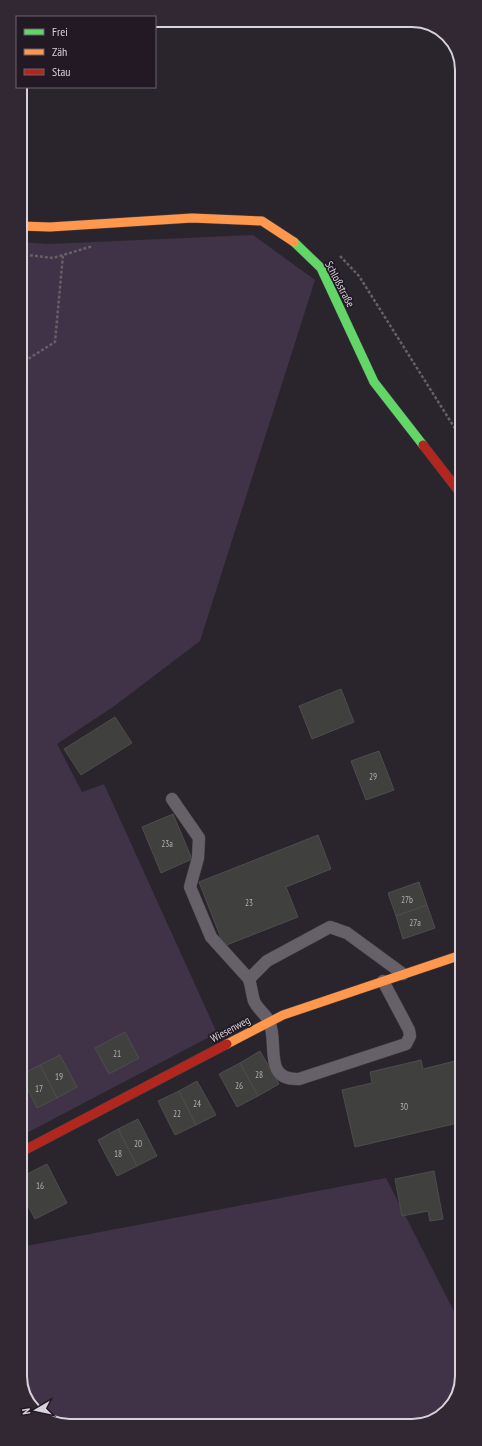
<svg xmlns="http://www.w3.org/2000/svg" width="482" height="1446" viewBox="0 0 482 1446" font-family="'PT Sans Narrow',sans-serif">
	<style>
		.green { fill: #403247 }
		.building { fill: #40413e; stroke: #4d4d4d }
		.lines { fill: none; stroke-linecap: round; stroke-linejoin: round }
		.lane-casing { stroke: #464247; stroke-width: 13 }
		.fast-casing { stroke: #464247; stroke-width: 10 }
		.slow-casing { stroke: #464247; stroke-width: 10 }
		.jam-casing { stroke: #464247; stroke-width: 10 }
		.path { stroke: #646065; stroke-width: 2.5; stroke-dasharray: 3 2; stroke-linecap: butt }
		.lane { stroke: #666168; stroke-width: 12 }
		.fast { stroke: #63d668; stroke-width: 9 }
		.slow { stroke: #ff974d; stroke-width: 9 }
		.jam { stroke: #b3261e; stroke-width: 9 }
		.labels { text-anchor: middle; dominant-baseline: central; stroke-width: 3.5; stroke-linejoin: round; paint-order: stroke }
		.number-label { font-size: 9px; fill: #b2aeb3 }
		.street-label { font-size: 11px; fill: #d8d2da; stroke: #221925 }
		.rim { fill: none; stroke: #d8d2da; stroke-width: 2 }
	</style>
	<rect width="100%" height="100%" fill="#2a252c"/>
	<g class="green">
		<polygon points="253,235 315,280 200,641 113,707 57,744 82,792 104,784 217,1033 21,1136 20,242 49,244"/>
		<polygon points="386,1178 462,1327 462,1376 452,1407 425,1424 66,1426 37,1414 22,1389 21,1247"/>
	</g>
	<g class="building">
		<polygon points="341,689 354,722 312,739 299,706"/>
		<polygon points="115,717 132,743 81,775 64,749"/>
		<polygon points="379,751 394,790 366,800 351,761"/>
		<polygon points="173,814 192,859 161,873 142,827"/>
		<polygon points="318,835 331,869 286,887 298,917 224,946 199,882"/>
		<polygon points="419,882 427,905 396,916 388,893"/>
		<polygon points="427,905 435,928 403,939 396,916"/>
		<polygon points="125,1032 139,1058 109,1074 95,1048"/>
		<polygon points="462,1050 462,1070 457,1051"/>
		<polygon points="260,1051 279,1084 258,1096 240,1063"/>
		<polygon points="60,1055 77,1087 57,1098 40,1065"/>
		<polygon points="421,1060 423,1069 459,1060 462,1070 462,1122 355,1147 342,1090 372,1083 370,1072"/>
		<polygon points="240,1063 258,1096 237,1107 219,1074"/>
		<polygon points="40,1065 57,1098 37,1108 21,1075"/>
		<polygon points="197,1081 216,1115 196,1125 179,1091"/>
		<polygon points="179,1091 196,1125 175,1135 158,1101"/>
		<polygon points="138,1119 157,1156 137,1166 118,1129"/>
		<polygon points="118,1129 137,1166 117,1176 98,1140"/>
		<polygon points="47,1164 67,1203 35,1219 21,1192 21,1177"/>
		<polygon points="434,1171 443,1219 430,1221 428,1211 402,1216 395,1179"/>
	</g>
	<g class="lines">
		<g class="lane-casing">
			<g id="lane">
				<polyline points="172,799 199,838 198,858 190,887 211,937 249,979"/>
				<path d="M383,981L409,1030L410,1036L406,1044L299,1079C262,1081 279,1043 269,1021C265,1014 257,1008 254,1001C252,994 251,986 249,979L267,961L330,927L347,933L403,974"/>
			</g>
		</g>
		<g class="fast-casing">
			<polyline id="fast" points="294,242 321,268 374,382 423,445"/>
		</g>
		<g class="slow-casing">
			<g id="slow">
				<polyline points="20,226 50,227 192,218 262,221 294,242"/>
				<polyline points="227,1044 283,1015 461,955"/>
			</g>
		</g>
		<g class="jam-casing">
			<g id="jam">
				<polyline points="423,445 461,494"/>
				<polyline points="21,1152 227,1044"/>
			</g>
		</g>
		<g class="path">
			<polyline points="20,254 53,258 93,246"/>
			<polyline points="340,256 359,276 461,438"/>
			<polyline points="20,364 55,342 63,255"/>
		</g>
		<use href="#lane" class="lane"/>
		<use href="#fast" class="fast"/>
		<use href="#slow" class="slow"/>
		<use href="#jam" class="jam"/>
	</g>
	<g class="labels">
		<g class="number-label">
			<text x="373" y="776">29</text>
			<text x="167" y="843">23a</text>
			<text x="407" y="899">27b</text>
			<text x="249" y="902">23</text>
			<text x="415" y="922">27a</text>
			<text x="117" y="1053">21</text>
			<text x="259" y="1074">28</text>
			<text x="59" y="1076">19</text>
			<text x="239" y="1085">26</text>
			<text x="39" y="1088">17</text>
			<text x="197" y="1103">24</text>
			<text x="404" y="1106">30</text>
			<text x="177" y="1113">22</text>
			<text x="138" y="1143">20</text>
			<text x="118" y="1153">18</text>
			<text x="40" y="1185">16</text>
		</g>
		<g class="street-label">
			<text transform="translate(340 284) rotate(62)">Schloßstraße</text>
			<text transform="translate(230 1029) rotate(-28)">Wiesenweg</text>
		</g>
	</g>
	<path d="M0 0H482V1446H0ZM70 27H412A43 43 0 0 1 455 70V1376A43 43 0 0 1 412 1419H70A43 43 0 0 1 27 1376V70A43 43 0 0 1 70 27Z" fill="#312833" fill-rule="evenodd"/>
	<path class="rim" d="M70 27H412A43 43 0 0 1 455 70V1376A43 43 0 0 1 412 1419H70A43 43 0 0 1 27 1376V70A43 43 0 0 1 70 27Z"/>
	<rect x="16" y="16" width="140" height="72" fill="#221925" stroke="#6b636d"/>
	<rect x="24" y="29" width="20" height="6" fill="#63d668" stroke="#6b636d"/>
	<text x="52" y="36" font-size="12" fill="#d8d2da">Frei</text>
	<rect x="24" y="49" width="20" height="6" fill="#ff974d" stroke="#6b636d"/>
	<text x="52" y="56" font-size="12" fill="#d8d2da">Zäh</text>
	<rect x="24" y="69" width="20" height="6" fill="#b3261e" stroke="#6b636d"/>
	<text x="52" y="76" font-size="12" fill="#d8d2da">Stau</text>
	<g transform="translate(36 1410) rotate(261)" stroke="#221925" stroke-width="3" paint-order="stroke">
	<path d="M0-3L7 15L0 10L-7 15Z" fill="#d8d2da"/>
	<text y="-6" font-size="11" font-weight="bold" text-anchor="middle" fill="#d8d2da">N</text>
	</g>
</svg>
